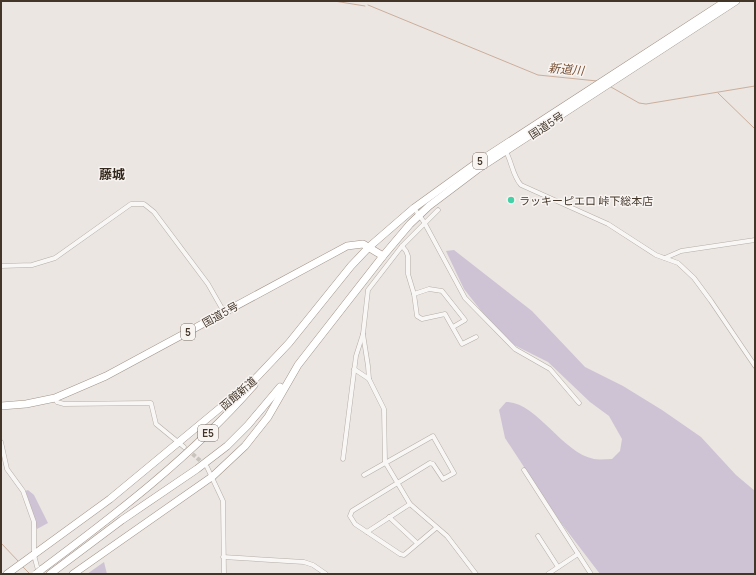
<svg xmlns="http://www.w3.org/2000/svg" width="756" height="575" viewBox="0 0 756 575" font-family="Manrope,'Noto Sans JP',sans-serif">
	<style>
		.green { fill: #cec3d5 }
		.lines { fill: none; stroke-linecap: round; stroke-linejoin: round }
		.stream { stroke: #cbae9c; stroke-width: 1 }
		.street-tunnel { stroke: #c9c3bd; stroke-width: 4; stroke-dasharray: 4 2; stroke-linecap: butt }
		.street-casing { stroke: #b5aea7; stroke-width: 5 }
		.highway-casing { stroke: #a29489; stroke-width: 8 }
		.street { stroke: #f9f7f5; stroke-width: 4 }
		.highway { stroke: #fff; stroke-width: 7 }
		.highway-bridge-casing { stroke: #a29489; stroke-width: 8; stroke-linecap: butt }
		.highway-bridge { stroke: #fff; stroke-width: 7 }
		.poi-dot { fill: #45d1a8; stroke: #f8f4f2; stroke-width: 1.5 }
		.labels { text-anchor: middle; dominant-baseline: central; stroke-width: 3; stroke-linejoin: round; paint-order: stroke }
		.shield { fill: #f8f4f2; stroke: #796f65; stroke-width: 1 }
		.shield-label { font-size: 10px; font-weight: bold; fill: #433629 }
		.street-label { font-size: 11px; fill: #433629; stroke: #f8f4f2 }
		.poi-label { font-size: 11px; fill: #433629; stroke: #f8f4f2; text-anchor: start }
		.water-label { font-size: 12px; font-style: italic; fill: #784f32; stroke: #f8f4f2 }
		.quarter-label { font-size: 13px; font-weight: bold; fill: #34281c; stroke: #f8f4f2 }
	</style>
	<rect width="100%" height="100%" fill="#ebe6e2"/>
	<g class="green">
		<path d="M454,250L532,311L585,367L623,386L662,410L701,437L736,475L755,491V574H600L558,519L505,438L499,410L506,402C537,402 562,453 594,459C599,460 606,459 612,459L620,451L622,439L609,416L590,402L548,362L512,344L497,331L464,289L446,251Z"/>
		<polygon points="28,490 34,495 48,523 37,529 25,491"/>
		<polygon points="104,562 107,574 87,574"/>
	</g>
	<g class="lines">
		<g class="stream">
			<polyline points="334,1 365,6"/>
			<polyline points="368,5 538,75 597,81"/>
			<polyline points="611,87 639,103 646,104 755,86"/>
			<polyline points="718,93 755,129"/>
			<polyline points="1,543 19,562"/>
			<polyline points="23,567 30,574"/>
		</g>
		<polyline class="street-tunnel" points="188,450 204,464"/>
		<g class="street-casing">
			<g id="street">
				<path d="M505,150C512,161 512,175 521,185L608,224L656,255L678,263L694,278L711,301L755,366"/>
				<polyline points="414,208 424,222 465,298 515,349 550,369 579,403"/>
				<polyline points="438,210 402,246 368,290 363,334 368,366 369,379 384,409 385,462 410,504 447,536 476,574"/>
				<polyline points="402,246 406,251 408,256 408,274 414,294 417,316 422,319 445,314 462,344 476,337"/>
				<polyline points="665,258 681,251 755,240"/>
				<polyline points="1,266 32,265 55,258 131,204 144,204 154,212 208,284 224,312"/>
				<polyline points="414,294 429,289 442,291 465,320 453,327"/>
				<polyline points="354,369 369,379"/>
				<polyline points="55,398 57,402 64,404 151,403 156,424 184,447"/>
				<polyline points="1,442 7,469 23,491 34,522 34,555 39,574"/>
				<polyline points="343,459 356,356 363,334"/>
				<polyline points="207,467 223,501 224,574"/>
				<polyline points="524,470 591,574"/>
				<polyline points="364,475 433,436 454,473 443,479 433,464 430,463 352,511 350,516 355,524 400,554 404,555 436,528"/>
				<polyline points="389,517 417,543"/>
				<polyline points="367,532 410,504"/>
				<polyline points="538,536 558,567"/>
				<polyline points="223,557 304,562 313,565 326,574"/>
				<polyline points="548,574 578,554"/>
			</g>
		</g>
		<g class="highway-casing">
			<g id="highway">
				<polyline points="1,406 26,404 55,398 106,376 347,246 363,244 383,256"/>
				<path d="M41,570C116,514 192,456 254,385"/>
				<polyline points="7,574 110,499 255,379 289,343 351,266 369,247 414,208 475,164 726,1"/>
				<polyline points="50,574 122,520 197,469 227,446 248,425 280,387"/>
				<polyline points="73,574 213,476 245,446 268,417 298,365 383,256 410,224 429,206 478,169 736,1"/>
			</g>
		</g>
		<use href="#street" class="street"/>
		<use href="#highway" class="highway"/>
		<g class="highway-bridge-casing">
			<polyline id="highway-bridge" points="36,574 41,570"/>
		</g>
		<use href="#highway-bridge" class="highway-bridge"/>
	</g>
	<circle class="poi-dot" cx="511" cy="200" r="4"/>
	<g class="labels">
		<g class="shield">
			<rect x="473" y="153" width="14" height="16" rx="3"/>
			<rect x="181" y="324" width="14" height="16" rx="3"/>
			<rect x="198" y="425" width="20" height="16" rx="3"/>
		</g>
		<g class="shield-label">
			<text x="480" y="161">5</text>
			<text x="188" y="332">5</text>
			<text x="208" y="433">E5</text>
		</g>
		<g class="street-label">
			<text transform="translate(546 125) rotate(-33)">国道5号</text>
			<text transform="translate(220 314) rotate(-29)">国道5号</text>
			<text transform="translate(238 393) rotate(-41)">函館新道</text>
		</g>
		<g class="poi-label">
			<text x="519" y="200">ラッキーピエロ 峠下総本店</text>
		</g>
		<g class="water-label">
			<text transform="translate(566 69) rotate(5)">新道川</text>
		</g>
		<g class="quarter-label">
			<text x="112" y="174">藤城</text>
		</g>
	</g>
	<rect width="756" height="575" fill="none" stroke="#433629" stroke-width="4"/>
</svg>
